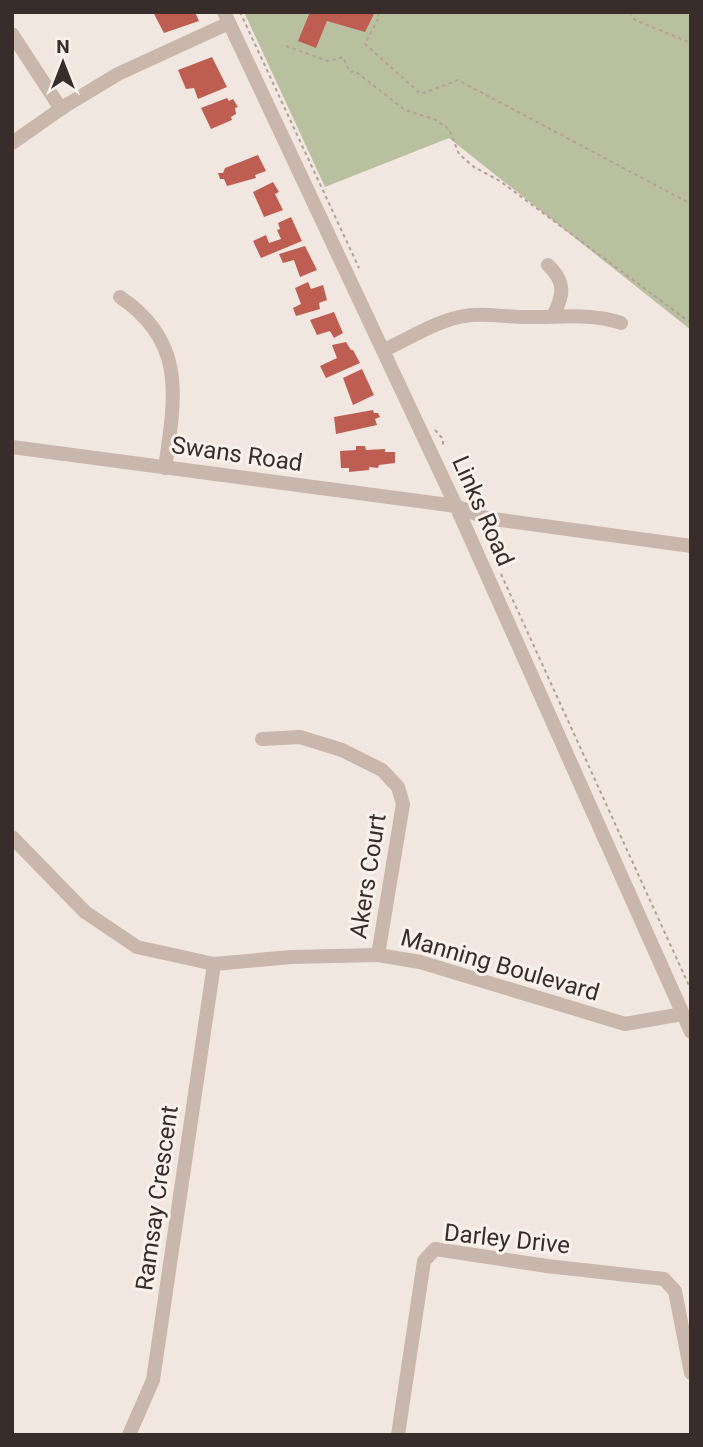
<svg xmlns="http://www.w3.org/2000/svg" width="703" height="1447" viewBox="0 0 703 1447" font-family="Roboto,sans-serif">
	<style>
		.green { fill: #b9c0a0 }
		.building { fill: #be5e52 }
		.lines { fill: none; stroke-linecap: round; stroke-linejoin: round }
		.path { stroke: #b5a096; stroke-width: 2; stroke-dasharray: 3.5 3.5; stroke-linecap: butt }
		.minor { stroke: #c9b6ac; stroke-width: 14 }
		.labels { text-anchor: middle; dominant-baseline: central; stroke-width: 6; stroke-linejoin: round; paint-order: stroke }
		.street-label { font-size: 24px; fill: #382d2b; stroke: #f9f1ec }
	</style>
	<rect width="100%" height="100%" fill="#f1e7e0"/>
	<polygon class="green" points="244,12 691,12 691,330 449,138 325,187"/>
	<g class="building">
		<polygon points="153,12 195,12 199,21 164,33"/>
		<polygon points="310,12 375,12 365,32 327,21 316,48 298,41"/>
		<polygon points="212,57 227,87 198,99 194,88 186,89 178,70"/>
		<polygon points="227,98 229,101 233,99 238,107 235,108 236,114 231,117 232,120 211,129 201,108"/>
		<polygon points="258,155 266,171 255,175 256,178 227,186 224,179 220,179 218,173 223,173 225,168"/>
		<polygon points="273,182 279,192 275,194 283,210 264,217 253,192"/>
		<polygon points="291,217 302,241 261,258 253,241 266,235 269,243 281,239 277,230 280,229 278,223"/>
		<polygon points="305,246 317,270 300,277 294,260 283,263 279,254"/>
		<polygon points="308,282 311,289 323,285 327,300 319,303 320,309 296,316 293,308 301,304 295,288"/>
		<polygon points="334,312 343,333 334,338 330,331 317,335 310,320"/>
		<polygon points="346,342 351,350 353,350 360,363 326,378 320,366 337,358 332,345"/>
		<polygon points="362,369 374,395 353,405 343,378"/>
		<polygon points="373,410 374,413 378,413 380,417 375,419 377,425 336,434 334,417"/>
		<polygon points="356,446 365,446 366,450 385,449 385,452 395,452 395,463 379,465 378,468 369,467 369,470 349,472 349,468 341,468 340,451 356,450"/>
	</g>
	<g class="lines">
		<g class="path">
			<polyline points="240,12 359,268"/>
			<polyline points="378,12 379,17 365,44 421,94 458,80 691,204"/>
			<polyline points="630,12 635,20 691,43"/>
			<polyline points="286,46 328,61 343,57 350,72 355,71 405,110 434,119 449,129 459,154 474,167 500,181 691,323"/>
			<polyline points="435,430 443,439 443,446"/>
			<polyline points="466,494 479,501"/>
			<polyline points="491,549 493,531"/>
			<polyline points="501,574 691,990"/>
		</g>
		<g class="minor">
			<polyline points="224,12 456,506 691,1032"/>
			<polyline points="12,34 61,109"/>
			<polyline points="12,143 65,106 118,74 229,23"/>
			<path d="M548,265C566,282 564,295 553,316"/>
			<path d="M120,297C187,342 175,398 165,468"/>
			<path d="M384,350C408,339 433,323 459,317C482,312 502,317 524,317C557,318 590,312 621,323"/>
			<polyline points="12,447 456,506 486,518 691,546"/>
			<polyline points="262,739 300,737 342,750 382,770 398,787 403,804 378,955"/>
			<polyline points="12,837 85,912 137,947 214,964 291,957 378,955 420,962 625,1024 682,1014"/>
			<polyline points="129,1435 153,1380 214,964"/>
			<polyline points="398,1435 424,1261 435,1249 547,1266 664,1279 675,1291 691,1373"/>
		</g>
	</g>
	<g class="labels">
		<g class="street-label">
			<text transform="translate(237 454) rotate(8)">Swans Road</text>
			<text transform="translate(483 511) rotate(66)">Links Road</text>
			<text transform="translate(368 876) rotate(-81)">Akers Court</text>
			<text transform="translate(500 965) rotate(16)">Manning Boulevard</text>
			<text transform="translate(157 1198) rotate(-82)">Ramsay Crescent</text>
			<text transform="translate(507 1239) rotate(6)">Darley Drive</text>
		</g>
	</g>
	<rect width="703" height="1447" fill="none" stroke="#382d2b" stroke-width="28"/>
	<g transform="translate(63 63)" stroke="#f9f1ec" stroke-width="5" paint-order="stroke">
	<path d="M0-5L12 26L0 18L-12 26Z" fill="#382d2b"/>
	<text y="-10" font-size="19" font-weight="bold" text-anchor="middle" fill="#382d2b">N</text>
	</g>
</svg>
